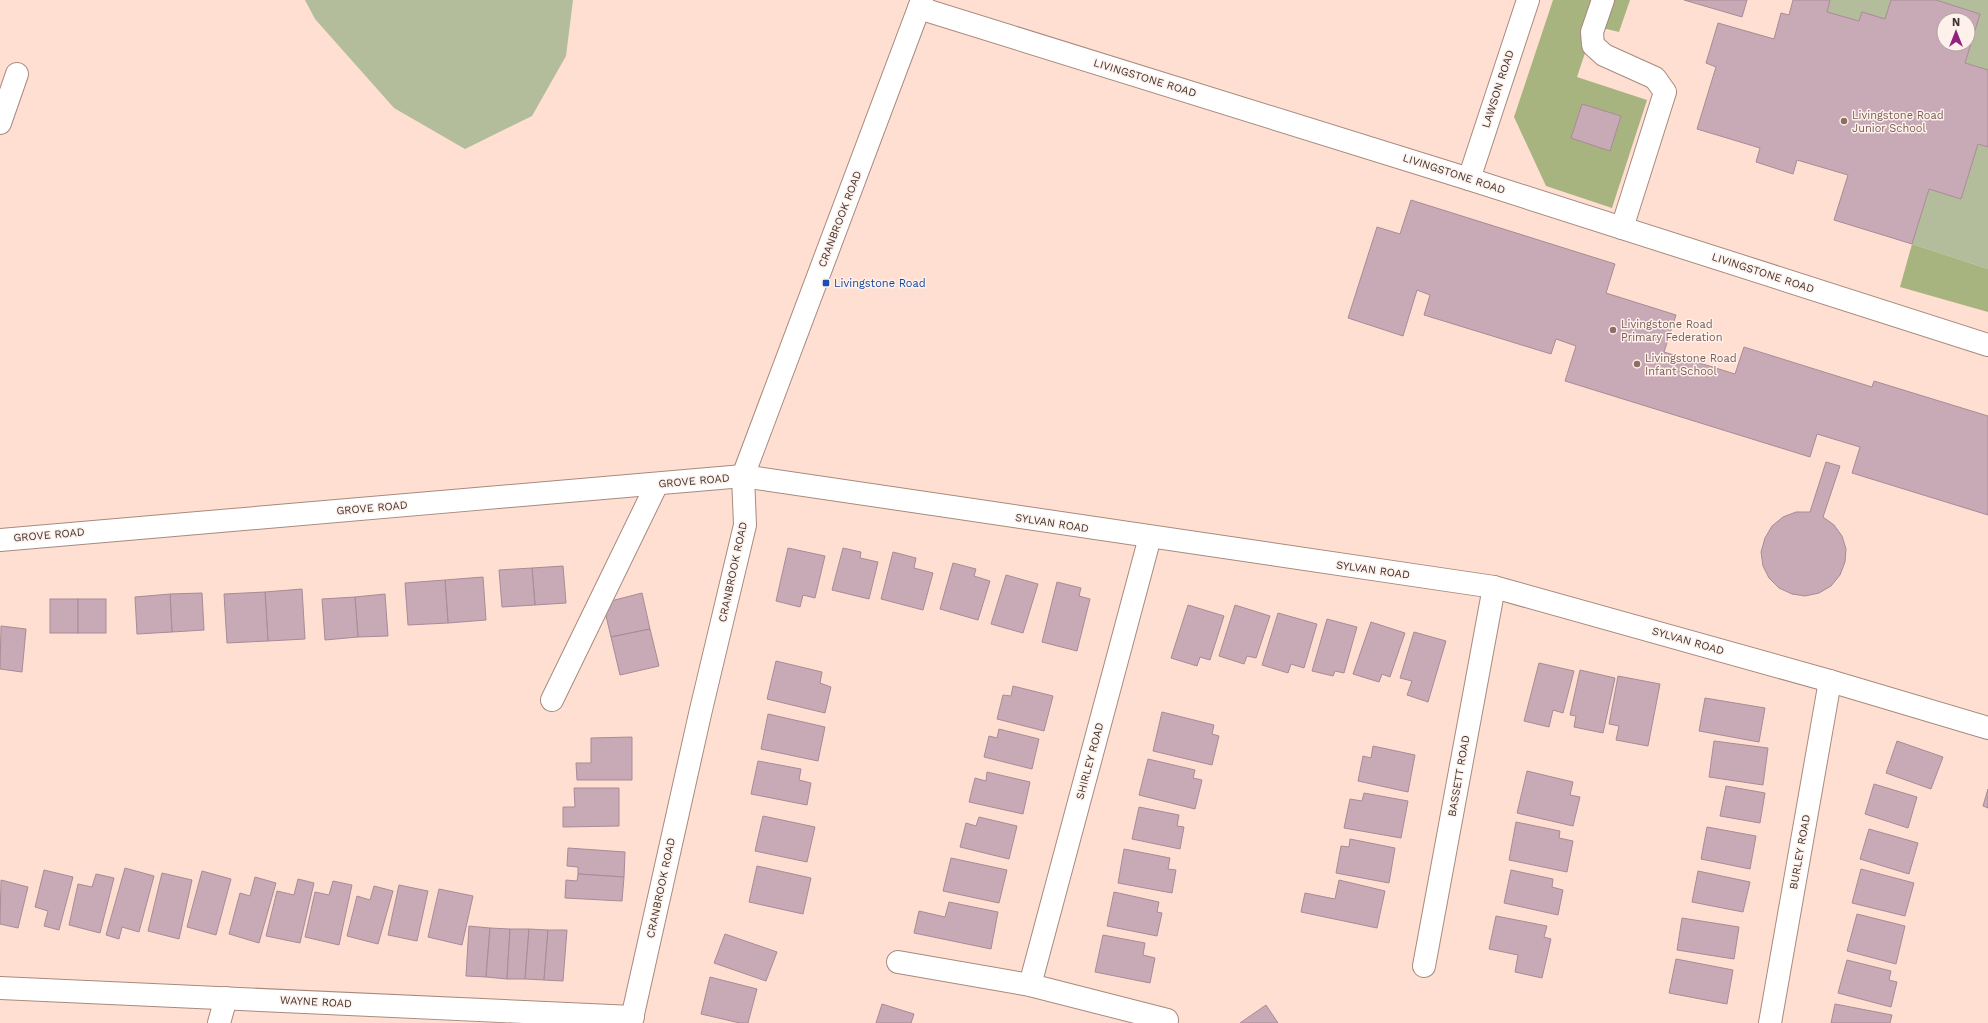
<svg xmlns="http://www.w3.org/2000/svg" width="1988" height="1023" viewBox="0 0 1988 1023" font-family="'Work Sans',sans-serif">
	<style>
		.green { fill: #b3bc9b }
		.forest { fill: #a7b480 }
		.building { fill: #c8a9b6; stroke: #a88b97; fill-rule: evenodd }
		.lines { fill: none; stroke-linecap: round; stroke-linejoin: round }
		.minor-casing { stroke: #a78a7e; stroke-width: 24 }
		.minor { stroke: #fff; stroke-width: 22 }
		.education-dot { fill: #8d6e63; stroke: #fef1ec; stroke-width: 1.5 }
		.transit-dot { fill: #1a4fb4; stroke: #fef1ec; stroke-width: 1.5 }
		.labels { text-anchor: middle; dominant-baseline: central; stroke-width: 3; stroke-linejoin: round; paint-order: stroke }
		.street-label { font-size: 11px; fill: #40342e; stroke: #fef1ec }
		.education-label { font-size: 11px; fill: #785e54; stroke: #fef1ec; text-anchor: start }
		.transit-label { font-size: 11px; fill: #164399; stroke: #fef1ec; text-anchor: start }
	</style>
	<rect width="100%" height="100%" fill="#ffdfd2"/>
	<g class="green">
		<polygon points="305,0 573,0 566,56 532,116 465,149 394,108 315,19"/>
		<polygon points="1830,0 1891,0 1885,19 1859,21 1827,12"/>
		<polygon points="1936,0 1988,0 1988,70 1965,63 1980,14"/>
		<polygon points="1978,144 1988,147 1988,269 1912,244 1929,189 1961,199"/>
	</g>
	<g class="forest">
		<polygon points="1553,0 1630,0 1619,32 1594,26 1577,77 1647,100 1612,208 1546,186 1514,117"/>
		<polygon points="1912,244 1988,269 1988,312 1900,287"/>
	</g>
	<g class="building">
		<polygon points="1684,0 1747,0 1742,17"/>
		<path d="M1793,0H1830L1827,12L1859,21L1862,12L1885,19L1891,0H1936L1980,14L1965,63L1988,70V147L1978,144L1961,199L1929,189L1912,244L1834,220L1848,175L1797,160L1793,174L1756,162L1760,148L1697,129L1716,67L1706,63L1718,23L1774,39L1781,13L1789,15ZM1944,20H1968V44H1944Z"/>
		<polygon points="1582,104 1621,116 1610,151 1571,138"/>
		<polygon points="1411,200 1615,264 1606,293 1676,315 1664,352 1735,374 1744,347 1872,387 1874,381 1988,416 1988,515 1852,473 1860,447 1817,434 1810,457 1565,381 1576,346 1556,339 1551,354 1424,315 1430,295 1417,290 1403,336 1348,318 1377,227 1400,234"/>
		<polygon points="1826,462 1840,466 1823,517 1834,525 1842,536 1846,549 1845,562 1840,575 1831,586 1819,593 1805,596 1792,594 1779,588 1769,578 1763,566 1761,552 1765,538 1772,526 1783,517 1796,512 1810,512"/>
		<polygon points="788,548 825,556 815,598 803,595 800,607 776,601"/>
		<polygon points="843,548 861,552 860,558 878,562 869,599 832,590"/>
		<polygon points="893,552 916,558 914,568 933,573 923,610 881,599"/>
		<polygon points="953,563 976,569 974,576 990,581 978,620 940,609"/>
		<polygon points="563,566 566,603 535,605 532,568"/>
		<polygon points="532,568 535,605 502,607 499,570"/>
		<polygon points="1006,575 1038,584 1023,633 991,624"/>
		<polygon points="483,577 486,620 448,623 445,580"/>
		<polygon points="445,580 448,623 408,625 405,583"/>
		<polygon points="1057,582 1081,588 1079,596 1090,599 1077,651 1042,642"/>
		<polygon points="302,589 305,639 268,641 265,592"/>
		<polygon points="265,592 268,641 227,643 224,594"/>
		<polygon points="202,593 204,630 172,632 170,594"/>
		<polygon points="642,593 650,629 611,637 603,603"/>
		<polygon points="170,594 172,632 137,634 135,597"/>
		<polygon points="385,594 388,636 358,637 355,597"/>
		<polygon points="355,597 358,637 325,640 322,599"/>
		<rect x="50" y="599" width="28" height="34"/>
		<rect x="78" y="599" width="28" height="34"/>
		<polygon points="1188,605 1224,616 1210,660 1200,657 1197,666 1171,658"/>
		<polygon points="1235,605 1270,616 1256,658 1247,656 1244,664 1219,656"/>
		<polygon points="1278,613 1317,624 1304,668 1291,664 1288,673 1262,665"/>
		<polygon points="1327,619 1357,627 1344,673 1335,671 1333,676 1312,671"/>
		<polygon points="1371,622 1405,633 1390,677 1382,674 1379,682 1353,674"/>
		<polygon points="1,626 26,629 22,672 0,669"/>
		<polygon points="650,629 659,666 620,675 611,637"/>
		<polygon points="1414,632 1446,641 1428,702 1407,695 1412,681 1400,678"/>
		<polygon points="776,661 822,672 820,683 831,687 825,713 767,699"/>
		<polygon points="1539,663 1574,671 1563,713 1553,710 1549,727 1524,721"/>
		<polygon points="1580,670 1615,678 1603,733 1574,727 1576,716 1570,715"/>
		<polygon points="1618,676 1660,684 1648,746 1616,740 1619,726 1609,724"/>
		<polygon points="1013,686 1053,696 1044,731 997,719 1003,695 1011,696"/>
		<polygon points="1705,698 1765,708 1759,742 1699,731"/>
		<polygon points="1162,712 1214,725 1212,734 1219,736 1212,765 1153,751"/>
		<polygon points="768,714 825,727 818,761 761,749"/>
		<polygon points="999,729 1039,739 1032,769 984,757 989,736 997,738"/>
		<polygon points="632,737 632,780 577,780 576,763 591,763 591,738"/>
		<polygon points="1714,741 1768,748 1763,785 1709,777"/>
		<polygon points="1897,741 1943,757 1931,789 1886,773"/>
		<polygon points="1373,746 1415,755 1408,792 1358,781 1363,756 1371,758"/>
		<polygon points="1148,759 1195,770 1193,778 1202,780 1195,809 1139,795"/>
		<polygon points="758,761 801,769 799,780 811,783 807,805 751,794"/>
		<polygon points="1527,771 1573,782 1570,795 1580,797 1573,826 1517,813"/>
		<polygon points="987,772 1030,782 1023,814 969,802 975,778 986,781"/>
		<polygon points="1874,784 1917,797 1908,828 1865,814"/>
		<polygon points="1726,786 1765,793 1760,823 1720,816"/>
		<polygon points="574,788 619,788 619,826 563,827 563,807 575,807"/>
		<polygon points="1988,789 1988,808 1983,806"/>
		<polygon points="1364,793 1408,801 1401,838 1344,828 1350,799 1362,801"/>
		<polygon points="1139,807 1179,815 1177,826 1184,827 1180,849 1132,839"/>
		<polygon points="763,816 815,827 807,862 755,851"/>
		<polygon points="979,817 1017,826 1009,859 960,847 966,823 976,826"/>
		<polygon points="1516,822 1560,831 1559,838 1573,841 1567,872 1509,860"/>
		<polygon points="1707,827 1756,836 1750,869 1701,859"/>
		<polygon points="1869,829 1918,843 1909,874 1860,859"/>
		<polygon points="1350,839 1395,848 1389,883 1336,873 1341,846 1349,847"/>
		<polygon points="568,848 625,852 624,877 578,874 578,867 567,866"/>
		<polygon points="1124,849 1170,858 1168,869 1176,870 1172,893 1118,883"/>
		<polygon points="951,858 1007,870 999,903 943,891"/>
		<polygon points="757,866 811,878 803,914 749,902"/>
		<polygon points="125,868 154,876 139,932 122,927 119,939 106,935"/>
		<polygon points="1861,869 1914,883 1905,916 1852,903"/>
		<polygon points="44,870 73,877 59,930 44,926 48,911 35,907"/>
		<polygon points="1511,870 1553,879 1552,887 1563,890 1558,915 1504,903"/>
		<polygon points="202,871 231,879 216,935 187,927"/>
		<polygon points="1698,871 1750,882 1743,912 1692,902"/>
		<polygon points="162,873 192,880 179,939 148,931"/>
		<polygon points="96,874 114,878 100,933 69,925 78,884 92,887"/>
		<polygon points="578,874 624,877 622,901 565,898 566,880 577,881"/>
		<polygon points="255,877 276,883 259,943 229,934 240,893 250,896"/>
		<polygon points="298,879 314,883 300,943 266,936 277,891 294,895"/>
		<polygon points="1,880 28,887 18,928 0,924"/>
		<polygon points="1339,880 1385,891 1377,928 1301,912 1305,893 1335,899"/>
		<polygon points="333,881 352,885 339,945 305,937 315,892 329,895"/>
		<polygon points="399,885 428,891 417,941 388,935"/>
		<polygon points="374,886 393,891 378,944 347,936 357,896 370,900"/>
		<polygon points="439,889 473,896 462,945 428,937"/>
		<polygon points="1114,892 1159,902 1157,912 1162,913 1157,936 1107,926"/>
		<polygon points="949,902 998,912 991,949 914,933 919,911 945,917"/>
		<polygon points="1857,914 1905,926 1896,964 1847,951"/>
		<polygon points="1496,916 1547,926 1544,937 1551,939 1542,978 1515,972 1518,955 1489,949"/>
		<polygon points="1682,918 1739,927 1734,959 1677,950"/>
		<polygon points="469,926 490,928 486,977 466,976"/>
		<polygon points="490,928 510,929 507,979 486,977"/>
		<polygon points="510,929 529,929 525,979 507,979"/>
		<polygon points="529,929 548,930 544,980 525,979"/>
		<polygon points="548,930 567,930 563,981 544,980"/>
		<polygon points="725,934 777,952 766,981 714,963"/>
		<polygon points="1103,935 1145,943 1143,955 1155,958 1150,983 1095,972"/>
		<polygon points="1676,959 1733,970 1727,1004 1669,993"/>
		<polygon points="1847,960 1891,971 1889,980 1897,982 1891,1007 1838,993"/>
		<polygon points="710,977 757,989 748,1023 740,1023 701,1014"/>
		<polygon points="882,1004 914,1014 911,1023 876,1023"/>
		<polygon points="1835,1004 1892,1015 1890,1023 1831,1023"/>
		<polygon points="1266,1005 1278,1023 1240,1023"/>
	</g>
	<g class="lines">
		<g class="minor-casing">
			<g id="minor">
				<polyline points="1603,0 1592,32 1593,45 1604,55 1655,78 1665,92 1622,228"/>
				<polyline points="919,8 1469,179 1988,345"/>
				<polyline points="0,123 17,74"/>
				<polyline points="1469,179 1528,0"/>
				<polyline points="0,540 743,476 1494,587 1830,681 1988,728"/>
				<polyline points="552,700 657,484"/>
				<polyline points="898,962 1030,985 1167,1020"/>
				<polyline points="1424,966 1494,587"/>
				<polyline points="1030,985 1150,537"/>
				<polyline points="0,988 633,1017"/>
				<polyline points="219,1023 226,998"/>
				<polyline points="631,1023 700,714 745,525 743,476 922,0"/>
				<polyline points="1770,1023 1830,681"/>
			</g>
		</g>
		<use href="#minor" class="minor"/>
	</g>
	<g class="education-dot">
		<circle cx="1844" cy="121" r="4"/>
		<circle cx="1613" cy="330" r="4"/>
		<circle cx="1637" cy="364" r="4"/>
	</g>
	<rect class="transit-dot" x="822" y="279" width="8" height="8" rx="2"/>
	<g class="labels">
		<g class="street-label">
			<text transform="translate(1145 78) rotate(17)">LIVINGSTONE ROAD</text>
			<text transform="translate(1498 89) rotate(-72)">LAWSON ROAD</text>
			<text transform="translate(1454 174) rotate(18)">LIVINGSTONE ROAD</text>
			<text transform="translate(840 219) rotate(-69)">CRANBROOK ROAD</text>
			<text transform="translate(1763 273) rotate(18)">LIVINGSTONE ROAD</text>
			<text transform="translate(694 481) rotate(-5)">GROVE ROAD</text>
			<text transform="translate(372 508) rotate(-5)">GROVE ROAD</text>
			<text transform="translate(1052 523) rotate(9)">SYLVAN ROAD</text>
			<text transform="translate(49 535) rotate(-5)">GROVE ROAD</text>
			<text transform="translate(1373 570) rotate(8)">SYLVAN ROAD</text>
			<text transform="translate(733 572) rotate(-78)">CRANBROOK ROAD</text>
			<text transform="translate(1688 641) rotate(16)">SYLVAN ROAD</text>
			<text transform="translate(1090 761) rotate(-75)">SHIRLEY ROAD</text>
			<text transform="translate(1459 776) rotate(-80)">BASSETT ROAD</text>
			<text transform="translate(1800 852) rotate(-80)">BURLEY ROAD</text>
			<text transform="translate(661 888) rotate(-78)">CRANBROOK ROAD</text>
			<text transform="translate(316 1002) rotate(3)">WAYNE ROAD</text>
		</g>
		<g class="education-label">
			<text x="1852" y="115">Livingstone Road<tspan x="1852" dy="13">Junior School</tspan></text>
			<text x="1621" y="324">Livingstone Road<tspan x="1621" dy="13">Primary Federation</tspan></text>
			<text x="1645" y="358">Livingstone Road<tspan x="1645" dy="13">Infant School</tspan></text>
		</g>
		<g class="transit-label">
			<text x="834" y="283">Livingstone Road</text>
		</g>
	</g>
	<g transform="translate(1956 32)"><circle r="19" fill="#fef1ec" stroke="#b2a5a0"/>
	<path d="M0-3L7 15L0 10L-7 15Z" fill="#94207e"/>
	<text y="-6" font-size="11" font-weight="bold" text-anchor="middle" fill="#40342e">N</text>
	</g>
</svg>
